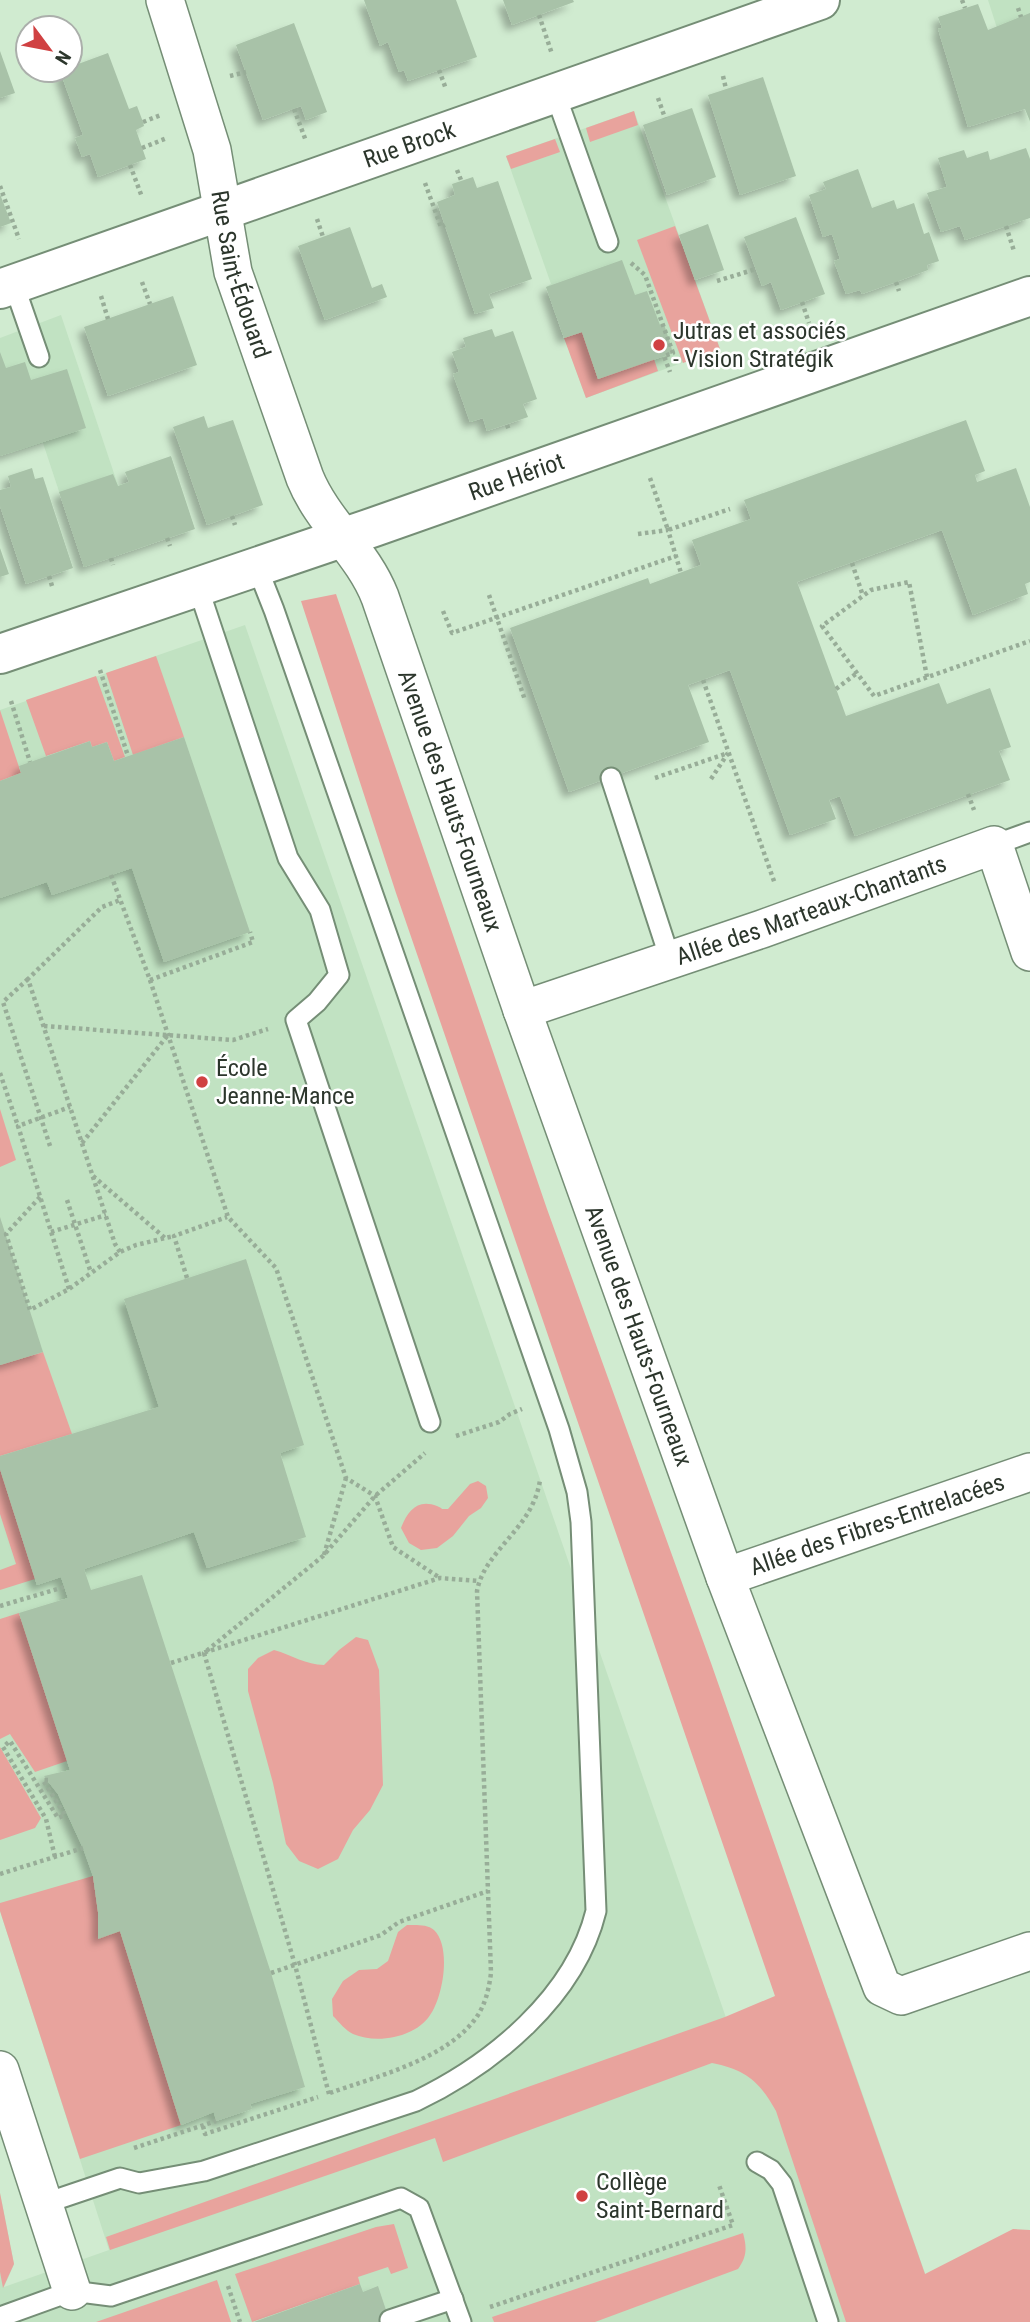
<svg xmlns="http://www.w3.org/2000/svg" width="1030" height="2322" viewBox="0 0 1030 2322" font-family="'Roboto Condensed',sans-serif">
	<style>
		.built { fill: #c1e2c2 }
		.green { fill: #e8a39d }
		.building { fill: #a8c2a8; filter: url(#shadow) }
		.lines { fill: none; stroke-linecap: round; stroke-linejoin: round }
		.lane-casing { stroke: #758e76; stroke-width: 23 }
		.street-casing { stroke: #758e76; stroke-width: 40 }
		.secondary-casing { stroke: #758e76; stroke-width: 42 }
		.path { stroke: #98ad98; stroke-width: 4.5; stroke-dasharray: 3.5 3.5; stroke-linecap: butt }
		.lane { stroke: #fff; stroke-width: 19 }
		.street { stroke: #fff; stroke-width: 37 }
		.secondary { stroke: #fff; stroke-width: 38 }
		.poi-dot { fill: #d04142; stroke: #fff; stroke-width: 2.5 }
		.labels { text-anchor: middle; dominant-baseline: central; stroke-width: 5; stroke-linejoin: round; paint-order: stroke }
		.street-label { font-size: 24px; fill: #2c362c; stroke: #fff }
		.poi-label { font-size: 24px; fill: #2c362c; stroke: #fff; text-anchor: start }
	</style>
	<defs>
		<filter id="shadow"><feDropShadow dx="-6" dy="6" stdDeviation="3.5" flood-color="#0004"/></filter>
	</defs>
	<rect width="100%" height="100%" fill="#d0ebd0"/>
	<g class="built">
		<polygon points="988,0 1030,0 1030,122 996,25"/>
		<polygon points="634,111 720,349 586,398 546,287 551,284 506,156"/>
		<polygon points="61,315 139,548 84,567 43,443 0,456 0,338"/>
		<polygon points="245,625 732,2035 829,1998 942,2322 0,2322 0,2193 14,2264 4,2287 109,2250 0,1911 0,710"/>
	</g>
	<g class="green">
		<polygon points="634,111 638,125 590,142 586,128"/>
		<polygon points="555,139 560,152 511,169 506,156"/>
		<polygon points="675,226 720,349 683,363 637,240"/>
		<polygon points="582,332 598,379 654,359 658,371 586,398 564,338"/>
		<path d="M336,594L547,1209L711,1663L925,2274L1013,2229L1030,2230V2322H846L776,2111C759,2081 746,2070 712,2063L443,2162L435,2138L110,2250L106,2237L725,2017L775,1996L396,893L301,601Z"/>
		<polygon points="156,656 184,737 133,755 106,673"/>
		<polygon points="96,676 125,757 114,761 107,742 92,747 90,741 46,756 26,700"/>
		<polygon points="0,710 21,773 0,781"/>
		<polygon points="0,1109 16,1160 0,1167"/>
		<polygon points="43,1352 72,1434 0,1456 0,1365"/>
		<polygon points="0,1469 35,1579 0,1590 0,1570 16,1564 0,1514"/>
		<path d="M478,1481L486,1486L488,1498L481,1508L469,1516L453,1536L437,1548L421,1550L409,1543L401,1528C407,1512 417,1498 437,1506C447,1510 436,1509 448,1509L470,1484Z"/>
		<polygon points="19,1613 67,1761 35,1772 10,1734 0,1739 0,1619"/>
		<path d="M356,1637L368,1640L379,1670L383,1785L370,1810L353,1830L338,1859L318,1869L299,1861L286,1844L273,1783L248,1691V1669L258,1658L274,1650C292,1655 306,1665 324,1665L339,1650Z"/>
		<polygon points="0,1747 41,1818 35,1828 0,1840"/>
		<polygon points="93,1876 98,1912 98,1938 120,1931 181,2125 80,2159 0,1911 0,1903"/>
		<path d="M407,1925C416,1925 427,1924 434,1930C452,1947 443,2000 428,2018C412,2038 376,2044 353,2034C346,2031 339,2022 333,2016L332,1999L343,1981L359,1970L377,1969L388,1961L398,1932Z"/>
		<polygon points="0,2193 14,2264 3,2288 0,2272"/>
		<polygon points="394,2224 408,2268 391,2274 388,2267 358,2277 360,2284 252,2322 235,2274 376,2227"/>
		<path d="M743,2233C747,2248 747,2256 738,2269L595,2322H494L492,2317Z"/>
		<polygon points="217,2280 231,2322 96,2322"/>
	</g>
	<g class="building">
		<polygon points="364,0 456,0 477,57 408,81 404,70 399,72 388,42 380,46"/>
		<polygon points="503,0 573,0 574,2 512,25"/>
		<polygon points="978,4 988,30 1030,13 1030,121 1025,109 968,127 938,29 942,28 938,17"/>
		<polygon points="294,23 327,112 306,120 301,106 263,120 236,45"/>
		<polygon points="0,51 15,93 0,98"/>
		<polygon points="108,53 129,109 137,106 143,122 144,126 136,130 146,159 98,177 90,154 82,157 75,138 83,135 60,71 70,70 70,67"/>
		<polygon points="763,77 796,176 740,195 708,95"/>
		<polygon points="692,108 716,177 667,195 643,125"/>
		<polygon points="1026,148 1030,159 1030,218 965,240 960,226 941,232 927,193 947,187 938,158 964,150 967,158 988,151 990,160"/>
		<polygon points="858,169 872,208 894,200 897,209 914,203 924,234 929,232 939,261 927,265 928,270 896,282 862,294 860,290 846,294 834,261 840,259 832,234 823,237 809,195 826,189 823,182"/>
		<polygon points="473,177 477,188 498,181 532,279 489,294 494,308 475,314 437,202 455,195 452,184"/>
		<polygon points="0,194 11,223 0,227"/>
		<polygon points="796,217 825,294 781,310 771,282 762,286 744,237"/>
		<polygon points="708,224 724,270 695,280 679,235"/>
		<polygon points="350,227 372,288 382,284 387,297 325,320 298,246"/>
		<polygon points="622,260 635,295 647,291 660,325 664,324 673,353 598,379 582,332 564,338 546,287"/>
		<polygon points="173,296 197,365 108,396 84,327"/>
		<polygon points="492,329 495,337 513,331 537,399 523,404 528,417 487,431 483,418 470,422 453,374 459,372 452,352 466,347 463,338"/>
		<polygon points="0,352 6,368 25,362 31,380 67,369 86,428 0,456"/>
		<polygon points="204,416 208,428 233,420 263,505 207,525 173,427"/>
		<polygon points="966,420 985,471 975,475 977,482 1016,468 1030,507 1030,582 1025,584 1028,594 973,615 942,530 797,582 846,716 939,683 947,704 990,688 1011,747 999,751 1010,780 855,836 840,796 829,800 836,819 790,835 730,670 688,685 709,742 569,792 510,628 648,578 650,584 701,565 692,540 751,519 744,500"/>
		<polygon points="171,456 195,529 84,567 59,492 113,474 118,486 129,482 125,472"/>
		<polygon points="32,468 35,479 43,477 73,568 26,584 0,506 0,490 11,487 8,476"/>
		<polygon points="0,548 9,574 0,577"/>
		<polygon points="184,737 250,932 164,962 132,868 52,895 47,882 0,898 0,781 21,773 19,766 90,741 92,747 107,742 114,761"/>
		<polygon points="0,1217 43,1352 0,1365"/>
		<polygon points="246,1259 304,1445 280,1453 306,1537 207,1568 194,1532 84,1569 91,1590 142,1575 271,1973 305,2087 250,2104 252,2109 216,2121 214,2112 181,2125 120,1931 98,1939 98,1912 93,1876 83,1848 58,1794 44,1776 70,1770 19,1613 68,1598 61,1577 37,1585 0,1469 0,1456 159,1407 124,1299"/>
		<polygon points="360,2284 363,2292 378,2286 390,2322 254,2322"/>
	</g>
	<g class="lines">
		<g class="lane-casing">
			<g id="lane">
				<polyline points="555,93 608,242"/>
				<polyline points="14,285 39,357"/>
				<polyline points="198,587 288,858 320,910 339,975 317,1002 296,1020 430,1422"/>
				<polyline points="611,778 670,959"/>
				<polyline points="994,845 1030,832"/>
				<polyline points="757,2162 771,2170 782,2184 828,2322"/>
				<path d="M43,2204L120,2178L139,2183L204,2171L416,2101C493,2064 575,1997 596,1911L581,1522L577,1492L559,1429L274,610L257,567"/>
				<polyline points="0,2317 72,2291 111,2296 401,2198 419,2208 461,2322"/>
				<polyline points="390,2320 453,2299"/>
			</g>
		</g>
		<g class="street-casing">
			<g id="street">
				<path id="s1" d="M165,0L212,150L233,272L305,478C323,522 363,553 380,597L522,1010L725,1577L882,1987L901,1996L1030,1951"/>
				<path id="s2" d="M522,1010L762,929L994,845L1030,952"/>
				<path id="s3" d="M725,1577L1030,1472"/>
				<polyline points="0,2070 72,2291"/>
			</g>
		</g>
		<g class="secondary-casing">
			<g id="secondary">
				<path id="s4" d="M0,289L820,0"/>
				<path id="s5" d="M0,654L374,527L1030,296"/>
			</g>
		</g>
		<g class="path">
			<polyline points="962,0 965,8"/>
			<polyline points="1018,8 1021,17"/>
			<polyline points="539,15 552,54"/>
			<polyline points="439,70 446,89"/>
			<polyline points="230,76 246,72"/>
			<polyline points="723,76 726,89"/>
			<polyline points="658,98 665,118"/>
			<polyline points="294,109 306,141"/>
			<polyline points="143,122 161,115"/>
			<polyline points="142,148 167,138"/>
			<polyline points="130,165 142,197"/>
			<polyline points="457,170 461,180"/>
			<polyline points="425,183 441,227 445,225"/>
			<polyline points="0,186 19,239"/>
			<polyline points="317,219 323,237"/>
			<polyline points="1006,226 1014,251"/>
			<polyline points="631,263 645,275 673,353 664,356 670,372"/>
			<polyline points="717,281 756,269"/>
			<polyline points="142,282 150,304"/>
			<polyline points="896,282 899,291"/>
			<polyline points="101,296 108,319"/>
			<polyline points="802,302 809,323"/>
			<polyline points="507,425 509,430"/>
			<polyline points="650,478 668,530 730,509"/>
			<polyline points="232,516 235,525"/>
			<polyline points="638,534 668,530 681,573"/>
			<polyline points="167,538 170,546"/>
			<polyline points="111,558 113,565"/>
			<polyline points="852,563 863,596"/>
			<polyline points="49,576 52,586"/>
			<polyline points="489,595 525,700"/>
			<polyline points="443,611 452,633 676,556"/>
			<polyline points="100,670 128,756"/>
			<polyline points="927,677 909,582 871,590 822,626 874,696 1030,641"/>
			<polyline points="703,680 775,884"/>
			<polyline points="836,689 857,673"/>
			<polyline points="11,701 30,762"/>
			<polyline points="655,778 728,753"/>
			<polyline points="711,779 728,753"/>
			<polyline points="968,794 974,810"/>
			<polyline points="111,875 150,980 253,942 250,932"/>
			<polyline points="28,979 3,1002 51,1149"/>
			<polyline points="150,980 228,1217 276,1268 346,1478 375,1496 393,1547 440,1578"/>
			<polyline points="44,1026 233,1040 268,1029"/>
			<polyline points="0,1073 18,1126"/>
			<polyline points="82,1143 168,1035"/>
			<polyline points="93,1176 165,1238"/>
			<polyline points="40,1197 6,1234 30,1310 69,1289 120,1252 136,1245 174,1236"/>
			<polyline points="67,1200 91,1273"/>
			<polyline points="51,1232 106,1215"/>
			<polyline points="120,1252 115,1244 28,979 102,907 120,900"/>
			<polyline points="187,1278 174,1236 227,1217"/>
			<polyline points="69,1289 18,1126 70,1107"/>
			<polyline points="456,1436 499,1422 510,1414 522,1409"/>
			<polyline points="324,1555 346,1478"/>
			<polyline points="0,1606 64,1587"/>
			<polyline points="171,1663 440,1578 479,1581"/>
			<polyline points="48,1780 43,1780 65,1815 58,1818 10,1741 3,1747 46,1819 55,1857"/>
			<polyline points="0,1874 83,1848"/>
			<polyline points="271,1973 381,1935 399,1922 488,1891"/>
			<path d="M330,2093C377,2076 449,2059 478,2015C486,2002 489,1988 491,1973L477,1591C485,1549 533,1529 540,1480"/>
			<polyline points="329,2094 295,1965 204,1653 323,1556 375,1496 425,1453"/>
			<polyline points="203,2126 205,2134 318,2097"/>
			<polyline points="134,2148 216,2121"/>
			<polyline points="228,2286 240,2322"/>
			<polyline points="490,2307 733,2225 719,2185"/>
		</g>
		<use href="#lane" class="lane"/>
		<use href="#street" class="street"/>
		<use href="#secondary" class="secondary"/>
	</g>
	<g class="poi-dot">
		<circle cx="659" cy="345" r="7"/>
		<circle cx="202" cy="1082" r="7"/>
		<circle cx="582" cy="2196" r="7"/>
	</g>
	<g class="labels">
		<g class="street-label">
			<text stroke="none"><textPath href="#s4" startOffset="434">Rue Brock</textPath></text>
			<text stroke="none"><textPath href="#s1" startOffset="285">Rue Saint-Édouard</textPath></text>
			<text stroke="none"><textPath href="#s5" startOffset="546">Rue Hériot</textPath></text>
			<text stroke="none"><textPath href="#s1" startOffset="856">Avenue des Hauts-Fourneaux</textPath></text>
			<text stroke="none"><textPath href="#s2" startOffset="306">Allée des Marteaux-Chantants</textPath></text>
			<text stroke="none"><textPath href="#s1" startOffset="1423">Avenue des Hauts-Fourneaux</textPath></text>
			<text stroke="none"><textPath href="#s3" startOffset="161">Allée des Fibres-Entrelacées</textPath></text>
		</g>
		<g class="poi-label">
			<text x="673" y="331">Jutras et associés<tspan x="673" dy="28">- Vision Stratégik</tspan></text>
			<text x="216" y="1068">École<tspan x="216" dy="28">Jeanne-Mance</tspan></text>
			<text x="596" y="2182">Collège<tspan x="596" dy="28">Saint-Bernard</tspan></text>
		</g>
	</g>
	<g transform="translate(49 49) rotate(122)"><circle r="33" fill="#ffffff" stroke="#abafab" stroke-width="2"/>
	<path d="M0-5L12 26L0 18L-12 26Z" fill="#d04142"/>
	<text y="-10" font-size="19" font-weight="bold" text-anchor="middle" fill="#2c362c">N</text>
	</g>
</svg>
